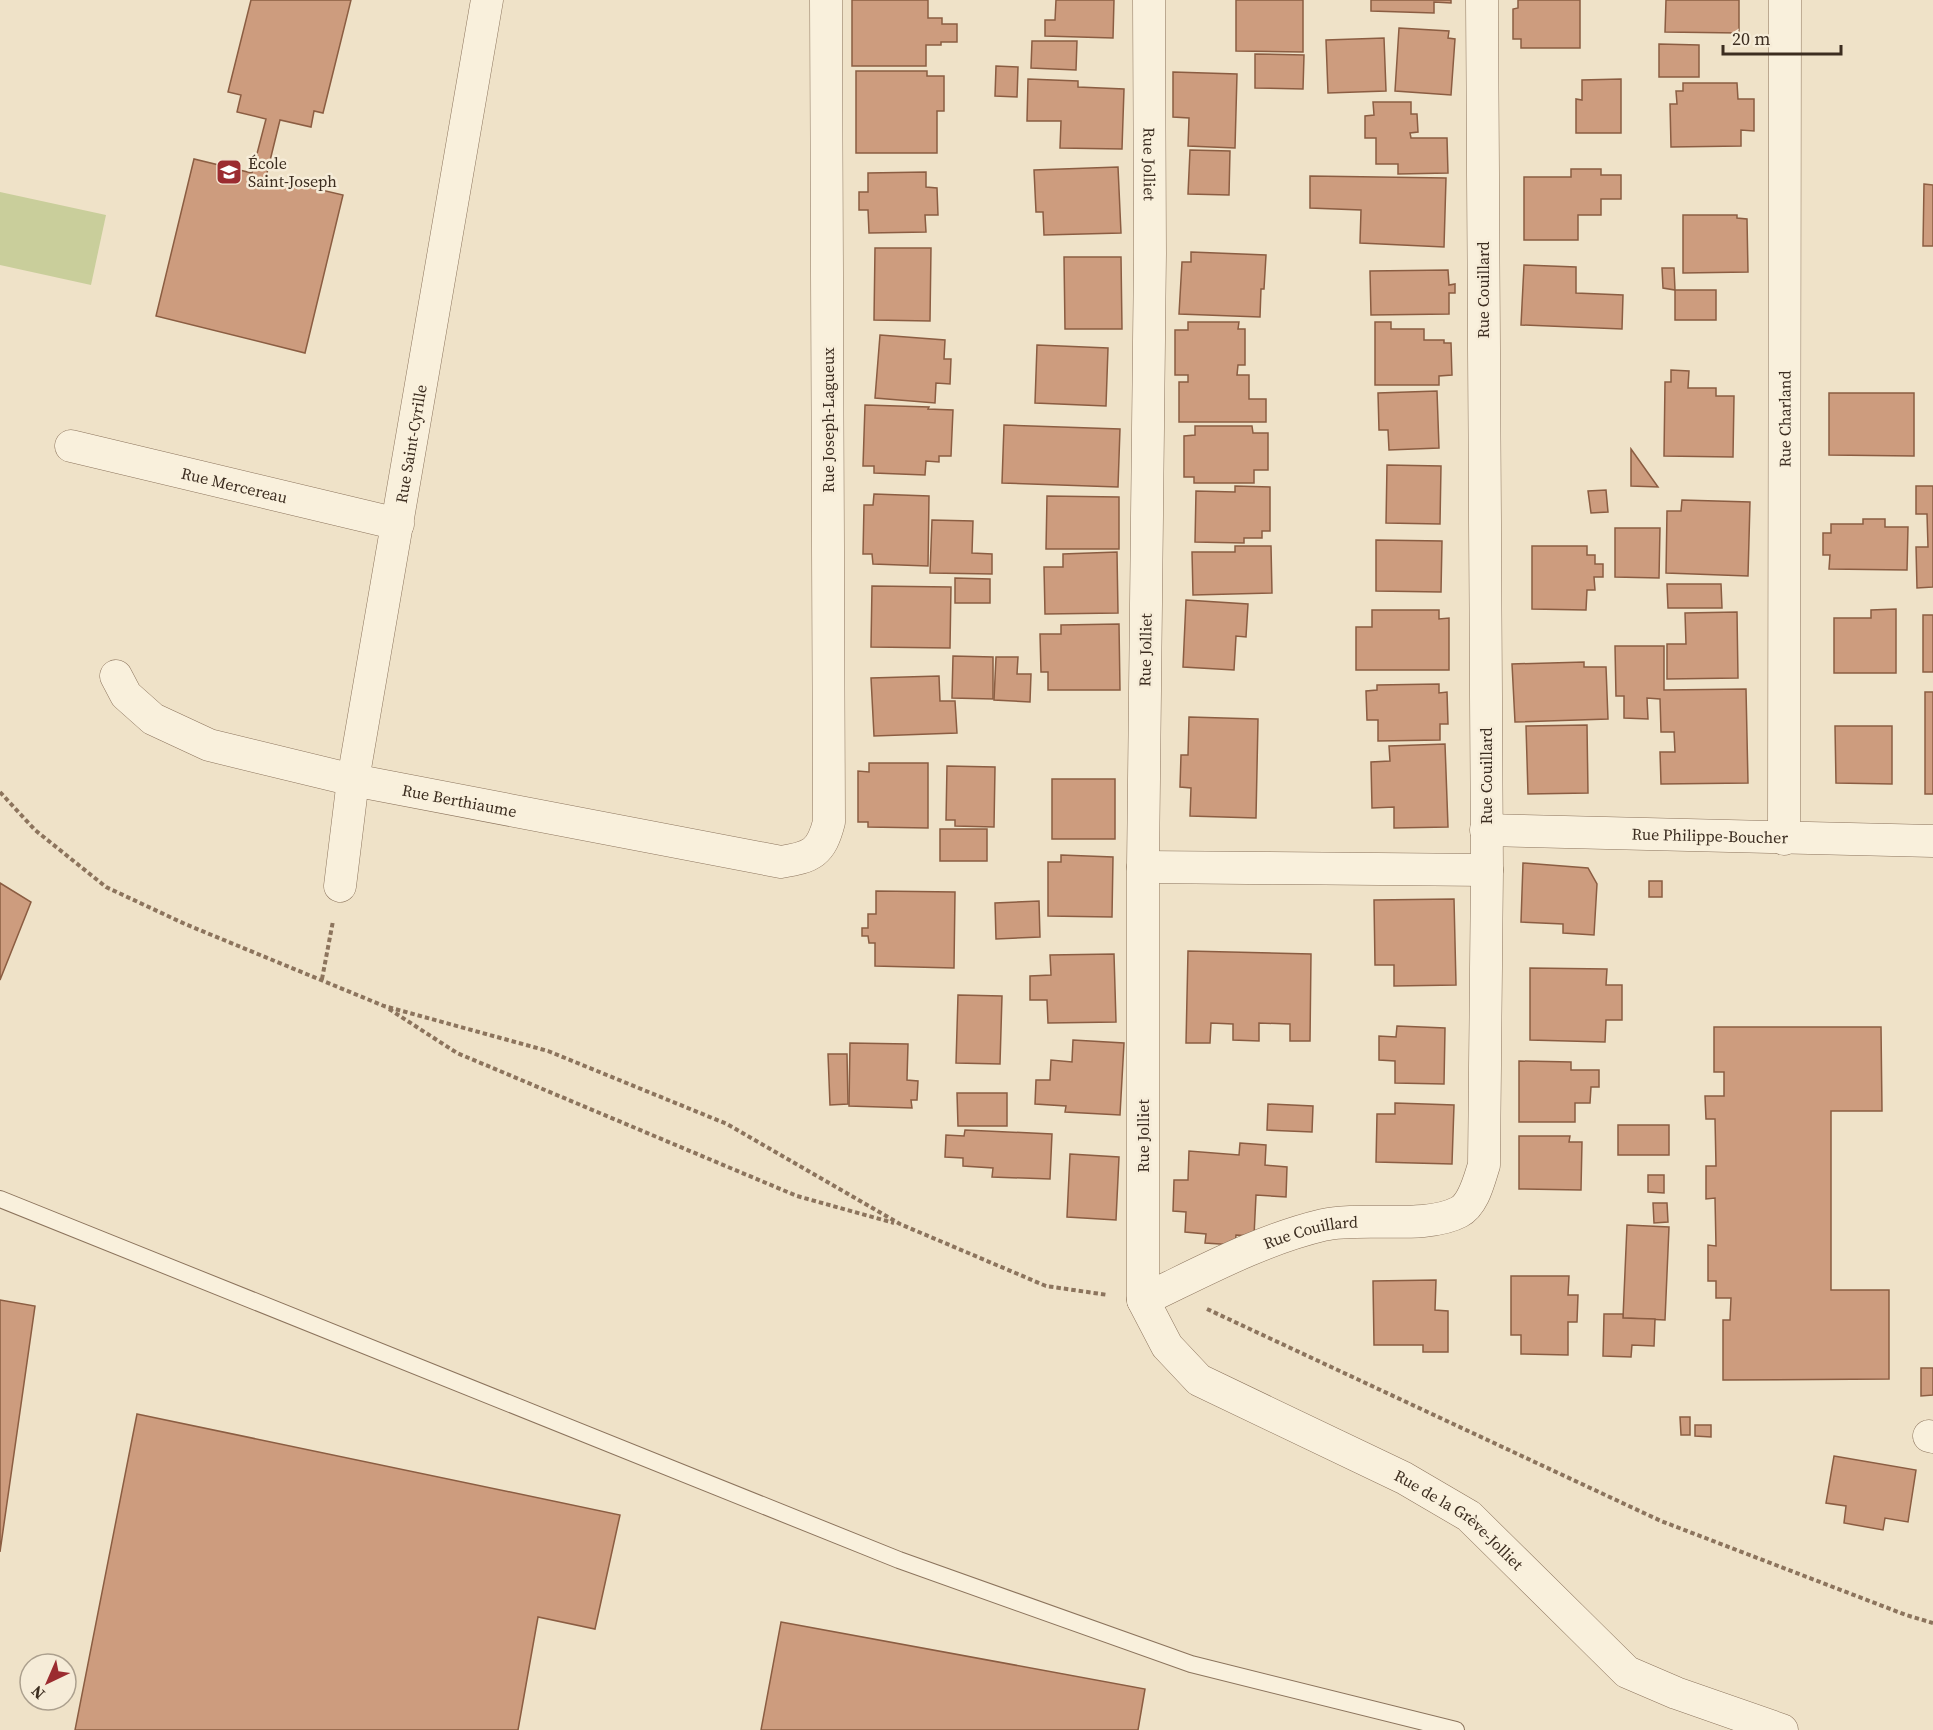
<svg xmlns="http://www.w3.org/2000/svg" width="1933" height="1730" viewBox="0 0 1933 1730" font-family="'Source Serif 4',serif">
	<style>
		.green { fill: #c9ce9b }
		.building { fill: #cd9c7e; stroke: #8b5d42; stroke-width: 1.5 }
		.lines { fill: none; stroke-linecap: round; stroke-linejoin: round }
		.lane-casing { stroke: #8c745d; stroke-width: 18 }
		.street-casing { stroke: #8c745d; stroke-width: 33 }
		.path { stroke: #8c745d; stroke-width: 4; stroke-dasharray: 4.5 3; stroke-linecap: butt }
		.lane { stroke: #f9f0dc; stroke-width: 16 }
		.street { stroke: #f9f0dc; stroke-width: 32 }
		.labels { text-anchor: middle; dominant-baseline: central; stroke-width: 5; stroke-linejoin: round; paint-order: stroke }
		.poi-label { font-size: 16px; fill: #3c2d20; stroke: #f6ecd8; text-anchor: start }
		.street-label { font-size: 16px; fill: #3c2d20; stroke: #f6ecd8 }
	</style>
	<rect width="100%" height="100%" fill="#efe2c8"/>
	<polygon class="green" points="0,192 106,215 91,285 0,265"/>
	<g class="building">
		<polygon points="251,0 351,0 323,113 314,111 311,127 280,120 266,177 343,195 305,353 156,316 194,159 252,173 266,119 237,112 241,95 228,92"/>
		<polygon points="852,0 928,0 928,18 942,18 942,24 957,24 957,42 941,42 941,45 926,45 926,66 852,66"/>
		<polygon points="1056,0 1114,0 1113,38 1045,36 1045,20 1055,20"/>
		<polygon points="1236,0 1303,0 1303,52 1236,51"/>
		<polygon points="1371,0 1451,0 1451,3 1434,2 1434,13 1371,11"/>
		<polygon points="1518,0 1580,0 1580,48 1521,48 1521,39 1513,39 1513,9 1518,8"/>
		<polygon points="1666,0 1739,0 1739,33 1665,32"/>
		<polygon points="1399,28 1449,31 1448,38 1455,39 1451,95 1395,91"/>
		<polygon points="1384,38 1386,91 1328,93 1326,40"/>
		<polygon points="1032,41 1077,41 1076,70 1031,68"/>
		<polygon points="1659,44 1699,45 1699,77 1659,77"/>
		<polygon points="1255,54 1304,55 1303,89 1255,88"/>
		<polygon points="996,66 1018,67 1017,97 995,96"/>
		<polygon points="856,71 927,71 927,76 944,76 944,111 937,111 937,153 856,153"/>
		<polygon points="1173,72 1237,74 1235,148 1188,146 1189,118 1173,117"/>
		<polygon points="1028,79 1078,81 1078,87 1124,89 1122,149 1060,148 1061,121 1027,121"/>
		<polygon points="1621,79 1621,133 1576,133 1576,99 1582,100 1582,80"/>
		<polygon points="1683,83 1737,83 1738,99 1754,99 1754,131 1741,130 1741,146 1671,147 1670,104 1677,104 1676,91 1683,91"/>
		<polygon points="1373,102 1411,102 1411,114 1417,114 1418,132 1410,133 1411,138 1447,138 1448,173 1398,174 1398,164 1376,164 1376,138 1365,138 1365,116 1374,115"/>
		<polygon points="1190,150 1230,151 1229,195 1188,194"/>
		<polygon points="1118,167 1121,233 1044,235 1043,212 1036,212 1034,170"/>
		<polygon points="1571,169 1601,169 1601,175 1621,175 1621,199 1601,199 1601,215 1578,215 1578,240 1524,240 1524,177 1571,177"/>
		<polygon points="926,172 926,187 937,188 938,215 925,215 926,232 869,233 868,210 859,210 859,192 868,192 868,173"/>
		<polygon points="1310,176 1446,178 1444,247 1360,243 1361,210 1310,208"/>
		<polygon points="1924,184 1933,185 1933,246 1923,246"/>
		<polygon points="1683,215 1737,215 1737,218 1747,219 1748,272 1683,273"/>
		<polygon points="875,248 931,248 930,321 874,320"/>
		<polygon points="1191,252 1266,255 1264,289 1261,289 1260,317 1179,314 1182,262 1191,262"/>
		<polygon points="1064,257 1121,257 1122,329 1065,329"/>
		<polygon points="1524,265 1576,267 1576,293 1623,295 1622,329 1521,325"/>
		<polygon points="1662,268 1674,268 1675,290 1663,288"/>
		<polygon points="1448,270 1449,285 1455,284 1455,293 1449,293 1449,314 1371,315 1370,271"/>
		<rect x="1675" y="290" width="41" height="30"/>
		<polygon points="1188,322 1239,322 1238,329 1245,329 1245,365 1238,365 1237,375 1249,375 1249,399 1266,399 1266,422 1179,422 1179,382 1188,382 1188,375 1175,375 1175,330 1188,330"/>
		<polygon points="1375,322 1391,322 1391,329 1424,329 1424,340 1444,340 1444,343 1451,343 1452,375 1439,376 1439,385 1375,385"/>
		<polygon points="880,335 945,340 944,359 951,359 950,384 936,383 935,403 875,398"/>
		<polygon points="1037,345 1108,348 1106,406 1035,403"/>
		<polygon points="1671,370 1689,371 1688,388 1716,388 1716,396 1734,396 1733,457 1664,456 1665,382 1671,382"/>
		<polygon points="1437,391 1439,448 1389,450 1388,430 1379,430 1378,393"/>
		<polygon points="1829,393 1914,393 1914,456 1829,455"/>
		<polygon points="865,405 929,407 928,409 953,410 951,456 939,456 939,462 926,461 925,475 874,473 874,466 863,466"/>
		<polygon points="1004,425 1120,429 1118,487 1002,483"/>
		<polygon points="1195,426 1252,426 1253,433 1268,433 1268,470 1254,470 1254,483 1194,483 1194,477 1184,477 1184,436 1195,435"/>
		<polygon points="1631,449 1658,487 1631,486"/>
		<polygon points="1387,465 1441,466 1440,524 1386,523"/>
		<polygon points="1235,486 1270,487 1270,531 1262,531 1262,538 1244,538 1244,543 1195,542 1196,491 1235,492"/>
		<polygon points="1916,486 1933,486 1933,587 1917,588 1916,547 1928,547 1927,514 1916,514"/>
		<polygon points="1606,490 1608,512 1591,513 1588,491"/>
		<polygon points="874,494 929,496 928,566 873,564 872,554 863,554 864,505 873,505"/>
		<polygon points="1047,496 1119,497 1119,549 1046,549"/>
		<polygon points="1682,500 1750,502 1748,576 1666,573 1667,511 1681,511"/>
		<polygon points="1863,519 1885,519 1885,527 1908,527 1907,570 1829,569 1830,555 1823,555 1823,533 1831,533 1831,524 1863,524"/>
		<polygon points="932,520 973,521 972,553 992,554 992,574 930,573"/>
		<polygon points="1615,528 1660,528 1659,578 1615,577"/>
		<polygon points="1376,540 1442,541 1441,592 1376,591"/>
		<polygon points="1235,546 1271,546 1272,593 1193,595 1192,552 1235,552"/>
		<polygon points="1532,546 1587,546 1587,555 1595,555 1595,564 1603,564 1603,577 1594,577 1595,590 1587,590 1586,610 1532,609"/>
		<polygon points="1117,552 1118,613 1045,614 1044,567 1063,567 1063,554"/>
		<polygon points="955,578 990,579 990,603 955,603"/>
		<polygon points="1667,584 1721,584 1722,608 1668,608"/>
		<polygon points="872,586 951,587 950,648 871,647"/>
		<polygon points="1186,600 1248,604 1246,637 1236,636 1234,670 1183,667"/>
		<polygon points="1896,609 1896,673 1834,673 1834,618 1871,618 1871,610"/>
		<polygon points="1372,610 1439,610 1439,619 1449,618 1449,670 1356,670 1356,627 1372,627"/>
		<polygon points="1737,612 1738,678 1667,679 1667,644 1686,644 1685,613"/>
		<rect x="1923" y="615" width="10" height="57"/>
		<polygon points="1119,624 1120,690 1048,690 1048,672 1041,672 1040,634 1061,634 1061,625"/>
		<polygon points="1615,646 1664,646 1664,690 1746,689 1748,783 1661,784 1660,752 1675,752 1674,732 1661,732 1660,699 1647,698 1648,719 1624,718 1624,696 1616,696"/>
		<polygon points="953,656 993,657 993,699 952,698"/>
		<polygon points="996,657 1018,657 1017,674 1031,674 1030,702 994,700"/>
		<polygon points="1584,662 1584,667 1606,667 1608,719 1515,722 1512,664"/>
		<polygon points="939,676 940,701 955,701 957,733 874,736 871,678"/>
		<polygon points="1439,684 1439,693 1447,692 1448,724 1440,724 1440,740 1378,741 1378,720 1367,720 1366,691 1377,690 1377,685"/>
		<rect x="1925" y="692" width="8" height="102"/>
		<polygon points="1189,717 1258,719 1256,818 1190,816 1191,788 1180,787 1181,755 1188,755"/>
		<polygon points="1587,725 1588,793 1528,794 1526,726"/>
		<polygon points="1835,726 1892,726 1892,784 1836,783"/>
		<polygon points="1445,744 1448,827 1394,828 1394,807 1372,808 1371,762 1390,761 1389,746"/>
		<polygon points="869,763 928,763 928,828 868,827 868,822 858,822 858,771 869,772"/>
		<polygon points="947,766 995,767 994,827 955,826 955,820 946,820"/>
		<rect x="1052" y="779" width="63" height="60"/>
		<rect x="940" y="829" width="47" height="32"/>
		<polygon points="1061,855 1113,857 1112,917 1048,916 1048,862 1061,862"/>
		<polygon points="1523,863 1588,868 1597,884 1594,935 1563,933 1563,924 1521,922"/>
		<rect x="1649" y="881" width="13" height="16"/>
		<polygon points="0,883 31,902 0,980"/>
		<polygon points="876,891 955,892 954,968 875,966 875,943 869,943 868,936 862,936 862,928 868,928 868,914 876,914"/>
		<polygon points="1454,899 1456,985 1394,986 1394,965 1375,965 1374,900"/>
		<polygon points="1039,901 1040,937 996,939 995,903"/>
		<polygon points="1188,951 1311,954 1310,1041 1290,1041 1290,1024 1259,1023 1259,1041 1233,1040 1233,1024 1211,1023 1210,1043 1186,1043"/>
		<polygon points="1114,954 1116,1022 1048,1023 1047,1000 1030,1000 1030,976 1051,975 1050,955"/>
		<polygon points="1530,968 1607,969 1606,985 1622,985 1622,1020 1606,1020 1605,1042 1530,1040"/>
		<polygon points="958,995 1002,996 1000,1064 956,1063"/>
		<polygon points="1397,1026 1445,1028 1444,1084 1395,1083 1395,1061 1379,1060 1379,1036 1396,1037"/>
		<polygon points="1714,1027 1881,1027 1882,1111 1831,1111 1831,1290 1889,1290 1889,1379 1723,1380 1723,1320 1730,1320 1731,1298 1716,1298 1716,1281 1708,1281 1708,1245 1716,1246 1715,1198 1706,1199 1706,1166 1716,1166 1715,1119 1706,1119 1705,1096 1724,1096 1724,1072 1714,1072"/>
		<polygon points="1073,1040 1124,1043 1120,1115 1065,1112 1066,1106 1035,1104 1036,1080 1050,1080 1051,1060 1072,1062"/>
		<polygon points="850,1043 908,1044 907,1080 918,1081 917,1100 911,1100 912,1108 849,1106"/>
		<polygon points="828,1054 847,1054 848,1104 830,1105"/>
		<polygon points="1519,1061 1571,1062 1571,1070 1599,1070 1599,1087 1591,1087 1590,1103 1575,1103 1575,1122 1519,1122"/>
		<polygon points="957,1093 1007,1093 1007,1126 958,1126"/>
		<polygon points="1395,1103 1454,1105 1452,1164 1376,1162 1377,1114 1395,1114"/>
		<polygon points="1268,1104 1313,1106 1312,1132 1267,1130"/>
		<rect x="1618" y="1125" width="51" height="30"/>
		<polygon points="965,1130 1052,1134 1050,1179 992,1177 993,1168 963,1166 963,1158 945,1157 946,1135 964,1136"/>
		<polygon points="1519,1136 1570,1136 1569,1142 1582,1142 1581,1190 1519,1189"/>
		<polygon points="1240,1143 1266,1145 1265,1165 1287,1167 1286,1197 1256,1195 1254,1236 1236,1235 1235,1245 1205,1243 1206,1234 1185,1232 1186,1212 1173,1211 1174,1180 1188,1180 1189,1151 1239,1155"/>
		<polygon points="1070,1154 1119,1157 1116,1220 1067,1217"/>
		<polygon points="1648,1175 1664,1175 1664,1193 1648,1192"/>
		<polygon points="1653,1203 1667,1203 1668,1222 1654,1223"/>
		<polygon points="1627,1225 1669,1227 1665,1320 1623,1318"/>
		<polygon points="1511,1276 1569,1276 1568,1295 1578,1295 1577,1322 1568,1322 1568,1355 1521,1354 1521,1335 1511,1335"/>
		<polygon points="1436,1280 1435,1310 1448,1311 1448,1352 1423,1352 1423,1345 1374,1345 1373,1281"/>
		<polygon points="0,1300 35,1306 0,1552"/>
		<polygon points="1604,1314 1623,1314 1623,1318 1655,1319 1654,1346 1632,1345 1631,1357 1603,1356"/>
		<polygon points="1921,1368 1933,1368 1933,1395 1921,1396"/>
		<polygon points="137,1414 620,1515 595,1629 538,1617 518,1730 75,1730"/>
		<polygon points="1680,1417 1690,1417 1690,1435 1681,1435"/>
		<polygon points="1695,1425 1711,1425 1711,1437 1695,1436"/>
		<polygon points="1834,1456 1916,1470 1908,1522 1885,1518 1883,1530 1844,1523 1846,1506 1826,1503"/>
		<polygon points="781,1622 1145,1689 1138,1730 761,1730"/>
	</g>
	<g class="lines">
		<g class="lane-casing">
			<polyline id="lane" points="0,1199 899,1560 1191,1664 1456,1730"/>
		</g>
		<g class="street-casing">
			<g id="street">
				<path id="s1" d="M1149,0L1150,253L1143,867V1300L1167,1346L1199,1380L1404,1478L1469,1516L1627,1672L1676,1693L1782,1730"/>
				<path id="s2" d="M71,446L398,524"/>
				<path id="s3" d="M116,676L126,695L153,719L209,745L353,780L781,862C812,857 821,853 829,822L826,0"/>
				<path id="s4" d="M1486,830L1933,841"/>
				<path id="s5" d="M1784,839L1785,0"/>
				<polyline points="1143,867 1487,870"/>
				<path id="s6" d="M340,886L353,780L487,0"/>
				<path id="s7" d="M1143,1300C1202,1272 1260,1240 1323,1225C1362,1216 1425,1230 1459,1212C1474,1204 1479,1180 1484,1165L1487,870L1482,0"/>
				<polyline points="1929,1436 1933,1437"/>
			</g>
		</g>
		<g class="path">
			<polyline points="0,792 35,830 106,887 185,924 384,1006 548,1051 727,1124 900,1224 1046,1286 1108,1295"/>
			<polyline points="322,979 333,921"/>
			<polyline points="389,1009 457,1053 797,1196 894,1223"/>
			<polyline points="1207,1309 1661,1521 1906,1615 1933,1623"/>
		</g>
		<use href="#lane" class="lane"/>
		<use href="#street" class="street"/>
	</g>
	<defs>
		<g id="school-square" transform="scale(1.35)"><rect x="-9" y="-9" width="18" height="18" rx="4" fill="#9b2c30" stroke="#f6ecd8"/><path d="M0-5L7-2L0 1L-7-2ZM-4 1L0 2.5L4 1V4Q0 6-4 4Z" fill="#fff"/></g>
	</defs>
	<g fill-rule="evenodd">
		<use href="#school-square" x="229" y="172"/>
	</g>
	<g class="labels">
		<g class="poi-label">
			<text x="248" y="163">École<tspan x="248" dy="18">Saint-Joseph</tspan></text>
		</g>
		<g class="street-label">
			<text stroke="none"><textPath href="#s1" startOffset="164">Rue Jolliet</textPath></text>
			<text transform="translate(1483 290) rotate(-90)">Rue Couillard</text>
			<text stroke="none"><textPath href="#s5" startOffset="420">Rue Charland</textPath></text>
			<text transform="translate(828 420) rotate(-90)">Rue Joseph-Lagueux</text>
			<text stroke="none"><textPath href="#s6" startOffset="448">Rue Saint-Cyrille</textPath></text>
			<text stroke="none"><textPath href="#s2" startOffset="168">Rue Mercereau</textPath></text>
			<text transform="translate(1145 650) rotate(-89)">Rue Jolliet</text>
			<text transform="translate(1486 776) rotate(-90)">Rue Couillard</text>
			<text stroke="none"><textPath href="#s3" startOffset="376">Rue Berthiaume</textPath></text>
			<text stroke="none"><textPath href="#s4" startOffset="224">Rue Philippe-Boucher</textPath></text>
			<text transform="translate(1143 1136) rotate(-90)">Rue Jolliet</text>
			<text stroke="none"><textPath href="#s7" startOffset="182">Rue Couillard</textPath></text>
			<text stroke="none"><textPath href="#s1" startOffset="1695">Rue de la Grève-Jolliet</textPath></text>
		</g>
	</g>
	<g transform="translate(48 1682) rotate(224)"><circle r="28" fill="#f6ecd8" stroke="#aca08e" stroke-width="1.5"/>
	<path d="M0-4.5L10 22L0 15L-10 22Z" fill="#9b2c30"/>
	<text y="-9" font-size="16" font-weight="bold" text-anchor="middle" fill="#3c2d20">N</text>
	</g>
	<path d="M1723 45v9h118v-9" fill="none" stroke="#3c2d20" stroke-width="3"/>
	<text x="1732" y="45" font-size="18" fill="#3c2d20" stroke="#f6ecd8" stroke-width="4.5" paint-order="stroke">20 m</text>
</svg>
